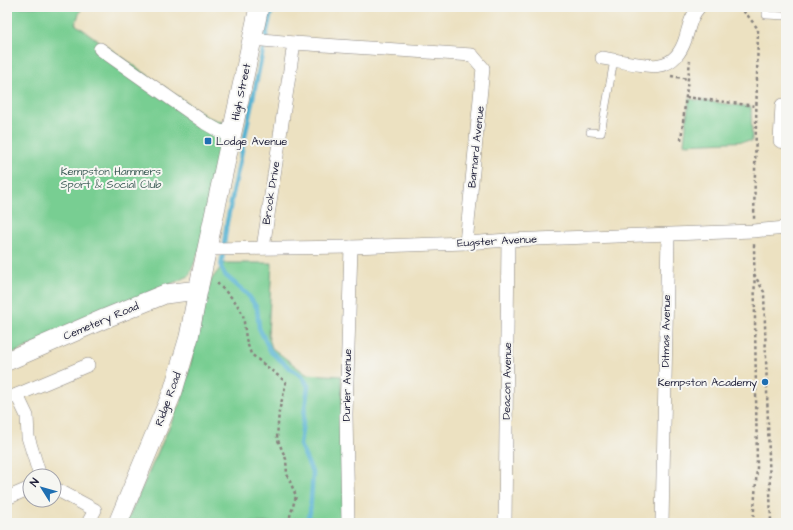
<svg xmlns="http://www.w3.org/2000/svg" width="793" height="530" viewBox="0 0 793 530" font-family="'Architects Daughter',sans-serif">
	<style>
		.green { fill: #78ce92; stroke: #4d7866 }
		.lines { fill: none; stroke-linecap: round; stroke-linejoin: round }
		.stream { stroke: #54b2d2; stroke-width: 4.5 }
		.lane-casing { stroke: #87827e; stroke-width: 8 }
		.street-casing { stroke: #87827e; stroke-width: 14 }
		.secondary-casing { stroke: #87827e; stroke-width: 20 }
		.path { stroke: #87827e; stroke-width: 2.5; stroke-dasharray: 3 3; stroke-linecap: butt }
		.lane { stroke: #fff; stroke-width: 7 }
		.street { stroke: #fff; stroke-width: 13 }
		.secondary { stroke: #fff; stroke-width: 19 }
		.poi-dot { fill: #1f6fb2; stroke: #f6f6f2; stroke-width: 1.5 }
		.labels { text-anchor: middle; dominant-baseline: central; stroke-width: 4; stroke-linejoin: round; paint-order: stroke }
		.street-label { font-size: 11px; fill: #22223b; stroke: #f6f6f2 }
		.poi-label { font-size: 11px; fill: #22223b; stroke: #f6f6f2; text-anchor: start }
		.park-label { font-size: 11px; fill: #405e59; stroke: #f6f6f2 }
	</style>
	<rect width="100%" height="100%" fill="#f6f6f2"/>
	<filter id="ink" filterUnits="userSpaceOnUse"><feTurbulence type="fractalNoise" baseFrequency=".025" numOctaves="2"/><feDisplacementMap in="SourceGraphic" scale="8" xChannelSelector="R" yChannelSelector="G"/><feConvolveMatrix kernelMatrix="1 2 1 2 8 2 1 2 1" color-interpolation-filters="sRGB"/></filter>
	<filter id="wash" filterUnits="userSpaceOnUse"><feTurbulence type="fractalNoise" baseFrequency=".012" numOctaves="4" result="noise"/><feDisplacementMap in="SourceGraphic" scale="16" xChannelSelector="R" yChannelSelector="G"/><feGaussianBlur stdDeviation="0.9" result="paint"/><feColorMatrix in="noise" values="0 0 0 0 0 0 0 0 0 0 0 0 0 0 0 0 0 1.4 0 .05"/><feComposite in="paint" operator="in"/></filter>
	<g filter="url(#wash)">
		<rect width="100%" height="100%" fill="#ece1c1"/>
		<g class="green">
			<polygon points="7,7 82,7 75,24 207,117 228,124 203,241 189,276 7,356"/>
			<polygon points="689,99 751,107 752,141 684,144"/>
			<polygon points="224,263 272,263 268,335 272,348 306,374 341,376 346,523 126,523 182,399 211,280"/>
		</g>
		<g class="lines">
			<polyline class="stream" points="272,7 227,222 221,267 225,275 248,295 257,308 259,328 271,352 291,369 302,376 308,386 300,445 313,474 310,512 306,523"/>
		</g>
	</g>
	<g filter="url(#ink)">
		<g class="lines">
			<g class="lane-casing">
				<g id="lane">
					<polyline points="766,7 766,15 786,16"/>
					<polyline points="590,132 601,133 614,60"/>
				</g>
			</g>
			<g class="street-casing">
				<g id="street">
					<polyline points="252,39 294,43 472,55 483,68 466,243"/>
					<polyline points="100,49 205,123 219,131 232,133"/>
					<path d="M602,58C616,60 649,68 660,65C673,63 681,52 685,40C689,28 690,17 699,7"/>
					<polyline points="782,105 780,141 786,142"/>
					<polyline points="263,248 294,43"/>
					<polyline points="208,249 351,247 466,243 508,240 753,231 786,228"/>
					<polyline points="17,395 27,416 28,437 40,476"/>
					<polyline points="7,399 88,365"/>
					<polyline points="54,488 95,510 88,523"/>
					<polyline points="7,498 30,488"/>
					<polyline points="348,523 346,414 351,247"/>
					<polyline points="505,523 508,240"/>
					<polyline points="662,523 668,235"/>
				</g>
			</g>
			<g class="secondary-casing">
				<g id="secondary">
					<polyline points="7,361 106,318 165,294 198,290"/>
					<polyline points="118,523 173,391 189,337 198,290 259,7"/>
				</g>
			</g>
			<g class="path">
				<polyline points="739,7 748,16 758,29 754,219"/>
				<polyline points="671,76 688,79"/>
				<polyline points="686,97 756,106"/>
				<polyline points="681,140 690,61"/>
				<polyline points="754,274 764,292 771,523"/>
				<polyline points="217,283 234,300 243,314 246,339 251,354 286,382 284,392 279,411 277,438 286,459 287,474 296,496 288,523"/>
				<polyline points="753,523 757,468 754,244"/>
			</g>
			<use href="#lane" class="lane"/>
			<use href="#street" class="street"/>
			<use href="#secondary" class="secondary"/>
		</g>
	</g>
	<g class="poi-dot">
		<rect x="204" y="137" width="8" height="8" rx="2"/>
		<circle cx="765" cy="382" r="4"/>
	</g>
	<g class="labels">
		<g class="street-label">
			<text transform="translate(241 92) rotate(-78)">High Street</text>
			<text transform="translate(476 147) rotate(-84)">Barnard Avenue</text>
			<text transform="translate(271 193) rotate(-81)">Brook Drive</text>
			<text transform="translate(497 241) rotate(-3)">Eugster Avenue</text>
			<text transform="translate(101 321) rotate(-23)">Cemetery Road</text>
			<text transform="translate(666 331) rotate(-89)">Ditmas Avenue</text>
			<text transform="translate(507 381) rotate(-89)">Deacon Avenue</text>
			<text transform="translate(347 385) rotate(-89)">Durler Avenue</text>
			<text transform="translate(168 399) rotate(-70)">Ridge Road</text>
		</g>
		<g class="poi-label">
			<text x="216" y="141">Lodge Avenue</text>
			<text x="757" y="382" text-anchor="end">Kempston Academy</text>
		</g>
		<g class="park-label">
			<text x="111" y="171">Kempston Hammers<tspan x="111" dy="13">Sport &amp; Social Club</tspan></text>
		</g>
	</g>
	<rect width="793" height="530" fill="none" stroke="#f6f6f2" stroke-width="24"/>
	<g transform="translate(42 488) rotate(307)"><circle r="19" fill="#f6f6f2" stroke="#a1a1a9"/>
	<path d="M0-3L7 15L0 10L-7 15Z" fill="#1f6fb2"/>
	<text y="-6" font-size="11" font-weight="bold" text-anchor="middle" fill="#22223b">N</text>
	</g>
</svg>
